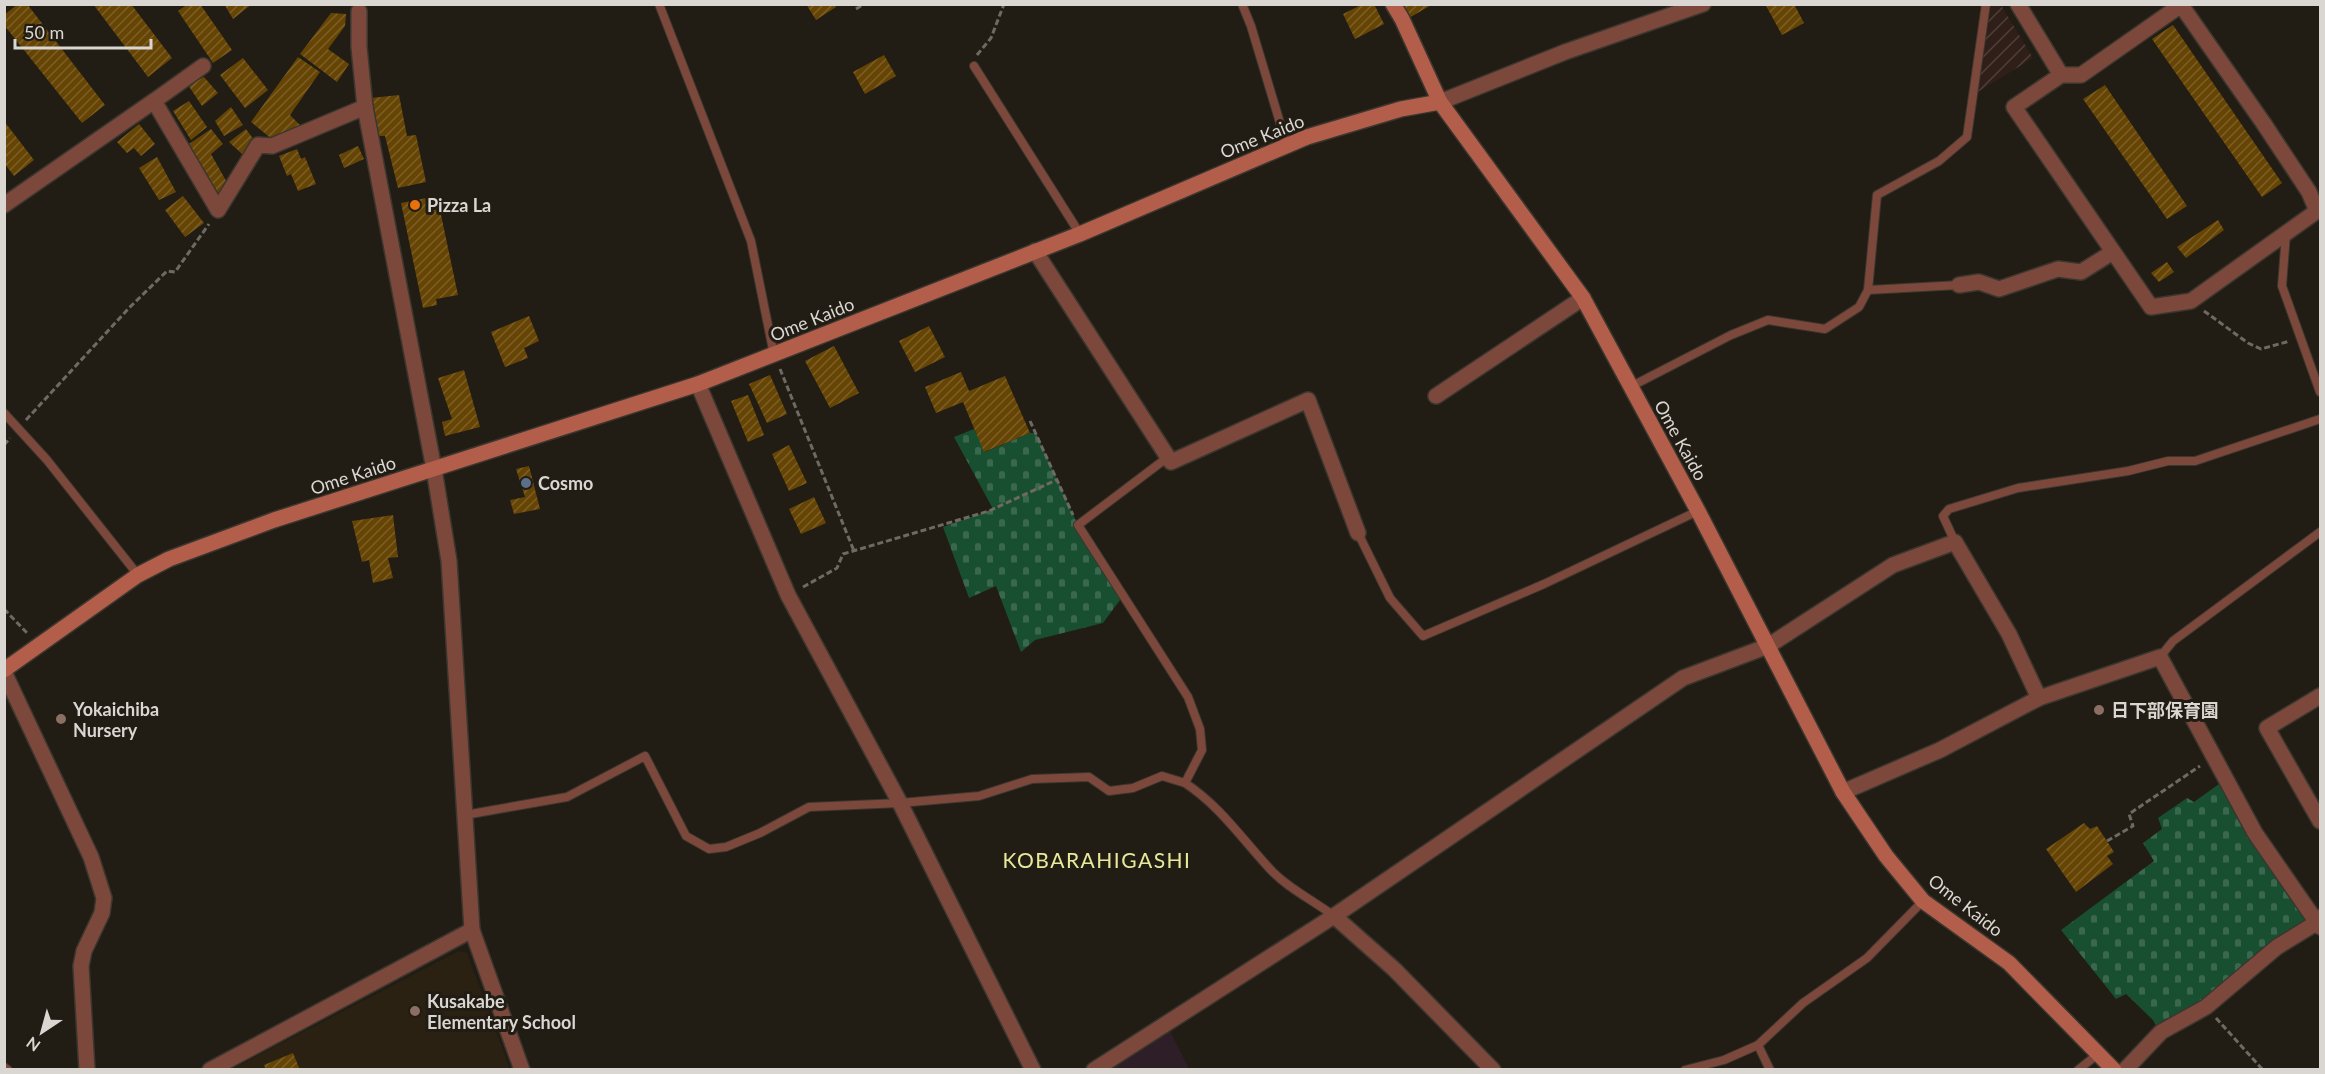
<svg xmlns="http://www.w3.org/2000/svg" width="2325" height="1074" viewBox="0 0 2325 1074" font-family="Lato,'Noto Sans JP',sans-serif">
	<style>
		.commercial { fill: #2e1e28 }
		.industrial { fill: url(#industrial-furrows) }
		.built { fill: #2a2113 }
		.cemetery { fill: url(#cemetery-stones) }
		.building { fill: url(#building-hatch) }
		.lines { fill: none; stroke-linecap: round; stroke-linejoin: round }
		.service-casing { stroke: #3b362e; stroke-width: 10 }
		.minor-casing { stroke: #3b362e; stroke-width: 18 }
		.tertiary-casing { stroke: #3b362e; stroke-width: 18 }
		.secondary-casing { stroke: #3b362e; stroke-width: 18 }
		.path { stroke: #6e6a63; stroke-width: 3; stroke-dasharray: 6 3; stroke-linecap: butt }
		.service { stroke: #7c483b; stroke-width: 8 }
		.minor { stroke: #7c483b; stroke-width: 15 }
		.tertiary { stroke: #7c483b; stroke-width: 15 }
		.secondary { stroke: #b25e4b; stroke-width: 15 }
		.food-dot { fill: #e8710a; stroke: #211c14; stroke-width: 2 }
		.service-dot { fill: #5c6f8a; stroke: #211c14; stroke-width: 2 }
		.education-dot { fill: #8d6e63; stroke: #211c14; stroke-width: 2 }
		.labels { text-anchor: middle; dominant-baseline: central; stroke-width: 6; stroke-linejoin: round; paint-order: stroke }
		.street-label { font-size: 18px; fill: #dad6d1; stroke: #211c14 }
		.poi-label { font-size: 18px; font-weight: bold; fill: #dad6d1; stroke: #211c14; text-anchor: start }
		.quarter-label { font-size: 21px; letter-spacing: 1.5px; fill: #e7e99b; stroke: #211c14 }
	</style>
	<defs>
		<pattern id="industrial-furrows" width="10" height="10" patternUnits="userSpaceOnUse" patternTransform="scale(1.5)"><rect width="10" height="10" fill="#301f18"/><path d="M-1 1l2-2M0 10L10 0M9 11l2-2" fill="none" stroke="#4d3f39"/></pattern>
		<pattern id="cemetery-stones" width="16" height="16" patternUnits="userSpaceOnUse" patternTransform="scale(1.5)"><rect width="16" height="16" fill="#194f31"/><path d="M2 7V4a2 2 0 0 1 4 0v3zM10 15v-3a2 2 0 0 1 4 0v3z" fill="#3a684e"/></pattern>
		<pattern id="building-hatch" width="6" height="6" patternUnits="userSpaceOnUse" patternTransform="scale(1.5)"><rect width="6" height="6" fill="#664504"/><path d="M-1 1l2-2M0 6l6-6M5 7l2-2" fill="none" stroke="#7b5f28"/></pattern>
	</defs>
	<rect width="100%" height="100%" fill="#211c14"/>
	<polygon class="commercial" points="1166,1023 1189,1069 1094,1070"/>
	<polygon class="industrial" points="1991,5 2001,5 2033,58 1978,92"/>
	<polygon class="built" points="459,951 467,953 510,1069 230,1070"/>
	<g class="cemetery">
		<polygon points="974,429 985,452 1030,433 1036,433 1078,525 1123,596 1103,623 1035,640 1021,652 996,586 969,598 943,527 993,509 954,437"/>
		<polygon points="2226,779 2315,913 2277,947 2161,1032 2152,1019 2126,994 2116,999 2061,930 2154,861 2143,843 2162,829 2158,818 2187,798 2194,802"/>
	</g>
	<g class="building">
		<polygon points="18,4 27,4 105,105 82,123 4,25 4,15"/>
		<polygon points="93,4 131,4 172,58 148,77"/>
		<polygon points="188,4 200,4 232,50 213,63 178,11"/>
		<polygon points="224,4 252,4 233,19"/>
		<polygon points="806,4 835,4 836,7 816,20"/>
		<polygon points="1363,4 1374,4 1384,24 1355,39 1343,14"/>
		<polygon points="1401,4 1433,4 1409,18"/>
		<polygon points="1765,4 1794,4 1804,23 1782,35"/>
		<polygon points="331,13 346,14 345,26 328,49 349,64 337,82 300,54"/>
		<polygon points="2173,25 2282,183 2262,197 2152,39"/>
		<polygon points="884,55 896,76 865,94 853,72"/>
		<polygon points="298,57 320,72 290,115 303,128 273,140 251,122"/>
		<polygon points="243,58 268,90 245,108 220,75"/>
		<polygon points="204,77 218,93 202,106 188,85"/>
		<polygon points="2105,85 2187,206 2167,219 2083,99"/>
		<polygon points="399,95 407,136 416,135 426,182 398,188 385,136 377,136 371,98"/>
		<polygon points="189,101 207,127 191,140 173,111"/>
		<polygon points="231,107 243,125 224,136 215,121"/>
		<polygon points="4,121 34,160 14,176 4,163"/>
		<polygon points="139,124 155,144 141,156 134,148 127,153 117,142"/>
		<polygon points="211,129 223,144 211,154 229,186 218,197 186,146"/>
		<polygon points="246,129 254,140 242,154 229,142"/>
		<polygon points="358,146 364,159 344,168 339,155"/>
		<polygon points="297,149 301,159 305,157 316,184 298,191 291,174 287,176 279,156"/>
		<polygon points="157,157 176,192 159,200 139,168"/>
		<polygon points="183,196 204,223 185,237 165,210"/>
		<polygon points="437,196 458,295 436,299 437,305 423,308 401,203"/>
		<polygon points="2218,220 2224,230 2186,258 2177,247"/>
		<polygon points="2167,262 2174,272 2159,282 2151,273"/>
		<polygon points="529,316 539,341 524,348 528,358 505,367 491,332"/>
		<polygon points="929,326 945,357 915,372 899,341"/>
		<polygon points="834,346 859,393 830,408 805,361"/>
		<polygon points="464,370 480,427 445,436 442,422 452,419 438,378"/>
		<polygon points="961,372 969,391 1005,376 1030,433 984,452 963,402 936,413 925,387"/>
		<polygon points="770,375 787,414 767,423 749,384"/>
		<polygon points="748,395 764,435 748,442 731,401"/>
		<polygon points="789,445 807,483 789,491 772,454"/>
		<polygon points="529,466 540,509 514,514 510,500 525,497 516,469"/>
		<polygon points="814,497 826,523 801,534 789,509"/>
		<polygon points="393,515 398,557 388,558 393,578 373,583 369,560 362,562 352,521"/>
		<polygon points="2084,823 2090,829 2097,826 2114,852 2107,856 2113,864 2076,892 2046,849"/>
		<polygon points="293,1053 300,1070 266,1070 264,1065"/>
	</g>
	<g class="lines">
		<g class="service-casing">
			<g id="service">
				<polyline points="659,4 751,241 774,355"/>
				<polyline points="1242,4 1251,26 1287,146"/>
				<polyline points="974,66 1080,234"/>
				<polyline points="2286,234 2282,286 2320,392"/>
				<polyline points="1868,290 1959,285"/>
				<polyline points="1630,387 1731,335 1768,320 1825,329 1859,307 1868,290 1877,195 1939,161 1967,137 1986,4"/>
				<polyline points="4,413 47,460 138,575"/>
				<path d="M1168,457L1078,525L1188,697L1200,729L1202,750L1185,783C1220,806 1242,839 1270,869C1286,887 1314,901 1334,916"/>
				<polyline points="1358,533 1390,598 1423,636 1544,584 1698,511"/>
				<polyline points="1955,542 1943,516 1949,509 2018,488 2128,471 2168,461 2195,461 2320,419"/>
				<polyline points="2160,657 2173,641 2320,532"/>
				<polyline points="465,815 567,797 645,756 686,836 709,849 726,847 760,833 809,807 900,803 979,796 1032,779 1089,777 1109,791 1133,788 1162,776 1185,783"/>
				<polyline points="1758,1045 1770,1070"/>
				<polyline points="4,1067 8,1070"/>
				<polyline points="1685,1070 1724,1060 1758,1045 1803,1003 1867,958 1923,901"/>
				<polyline points="2078,1070 2098,1054"/>
			</g>
		</g>
		<g class="minor-casing">
			<g id="minor">
				<polyline points="2018,4 2061,75"/>
				<polygon points="2181,5 2264,124 2309,192 2317,211 2191,301 2151,307 2014,107 2061,75 2081,75"/>
				<polyline points="203,66 154,101 218,210 258,145 272,146 365,107"/>
				<polyline points="1440,102 1565,52 1703,4"/>
				<polyline points="4,205 154,101"/>
				<polyline points="1035,251 1171,462 1308,400 1358,533"/>
				<polyline points="1959,285 1979,282 1999,289 2058,269 2081,272 2113,252"/>
				<polyline points="1436,396 1583,298"/>
				<polyline points="4,672 91,857 104,898 102,913 84,951 81,966 87,1070"/>
				<polyline points="2320,696 2267,728 2320,821"/>
				<polyline points="1843,792 1940,750 2039,698 2160,657 2255,833 2320,927"/>
				<polyline points="1334,916 1394,969 1493,1070"/>
				<polyline points="210,1070 472,930"/>
				<polyline points="1094,1070 1334,916 1683,678 1768,646 1893,565 1955,542 2009,634 2039,698"/>
				<polyline points="2125,1070 2161,1032 2206,1007 2277,947 2316,923 2320,917"/>
			</g>
		</g>
		<g class="tertiary-casing">
			<g id="tertiary">
				<polyline points="359,11 359,47 365,107 434,469 449,561 472,930 522,1070"/>
				<polyline points="698,384 788,595 900,803 1033,1070"/>
			</g>
		</g>
		<g class="secondary-casing">
			<g id="secondary">
				<polyline points="1393,4 1402,19 1440,102 1583,298 1698,511 1843,792 1886,856 1923,901 2009,963 2114,1070"/>
				<polyline points="4,670 138,575 169,559 274,520 698,384 1080,234 1307,137 1401,109 1440,102"/>
			</g>
		</g>
		<g class="path">
			<polyline points="856,9 864,4"/>
			<polyline points="977,55 991,38 1004,4"/>
			<polyline points="2204,311 2248,343 2261,349 2290,341"/>
			<polyline points="780,369 854,551"/>
			<polyline points="26,420 129,308 167,271 175,272 209,224"/>
			<polyline points="1030,421 1073,515"/>
			<polyline points="4,445 10,438"/>
			<polyline points="803,587 837,568 843,554 989,511 1056,480"/>
			<polyline points="4,609 28,634"/>
			<polyline points="2107,841 2133,826 2129,814 2200,766"/>
			<polyline points="2216,1018 2263,1070"/>
		</g>
		<use href="#service" class="service"/>
		<use href="#minor" class="minor"/>
		<use href="#tertiary" class="tertiary"/>
		<use href="#secondary" class="secondary"/>
	</g>
	<circle class="food-dot" cx="415" cy="205" r="6"/>
	<circle class="service-dot" cx="526" cy="483" r="6"/>
	<g class="education-dot">
		<circle cx="2099" cy="710" r="6"/>
		<circle cx="61" cy="719" r="6"/>
		<circle cx="415" cy="1011" r="6"/>
	</g>
	<g class="labels">
		<g class="street-label">
			<text transform="translate(1262 136) rotate(-22)">Ome Kaido</text>
			<text transform="translate(812 319) rotate(-22)">Ome Kaido</text>
			<text transform="translate(1681 440) rotate(61)">Ome Kaido</text>
			<text transform="translate(353 475) rotate(-18)">Ome Kaido</text>
			<text transform="translate(1966 905) rotate(38)">Ome Kaido</text>
		</g>
		<g class="poi-label">
			<text x="427" y="205">Pizza La</text>
			<text x="538" y="483">Cosmo</text>
			<text x="73" y="709">Yokaichiba<tspan x="73" dy="21">Nursery</tspan></text>
			<text x="2111" y="710">日下部保育園</text>
			<text x="427" y="1001">Kusakabe<tspan x="427" dy="21">Elementary School</tspan></text>
		</g>
		<g class="quarter-label">
			<text x="1097" y="859">KOBARAHIGASHI</text>
		</g>
	</g>
	<rect width="2325" height="1074" fill="none" stroke="#dad6d1" stroke-width="12"/>
	<g transform="translate(42 1032) rotate(216)" stroke="#211c14" stroke-width="4.5" paint-order="stroke">
	<path d="M0-4.5L10 22L0 15L-10 22Z" fill="#dad6d1"/>
	<text y="-9" font-size="16" font-weight="bold" text-anchor="middle" fill="#dad6d1">N</text>
	</g>
	<path d="M15 39v9h136v-9" fill="none" stroke="#dad6d1" stroke-width="3"/>
	<text x="24" y="39" font-size="18" fill="#dad6d1" stroke="#211c14" stroke-width="4.5" paint-order="stroke">50 m</text>
</svg>
